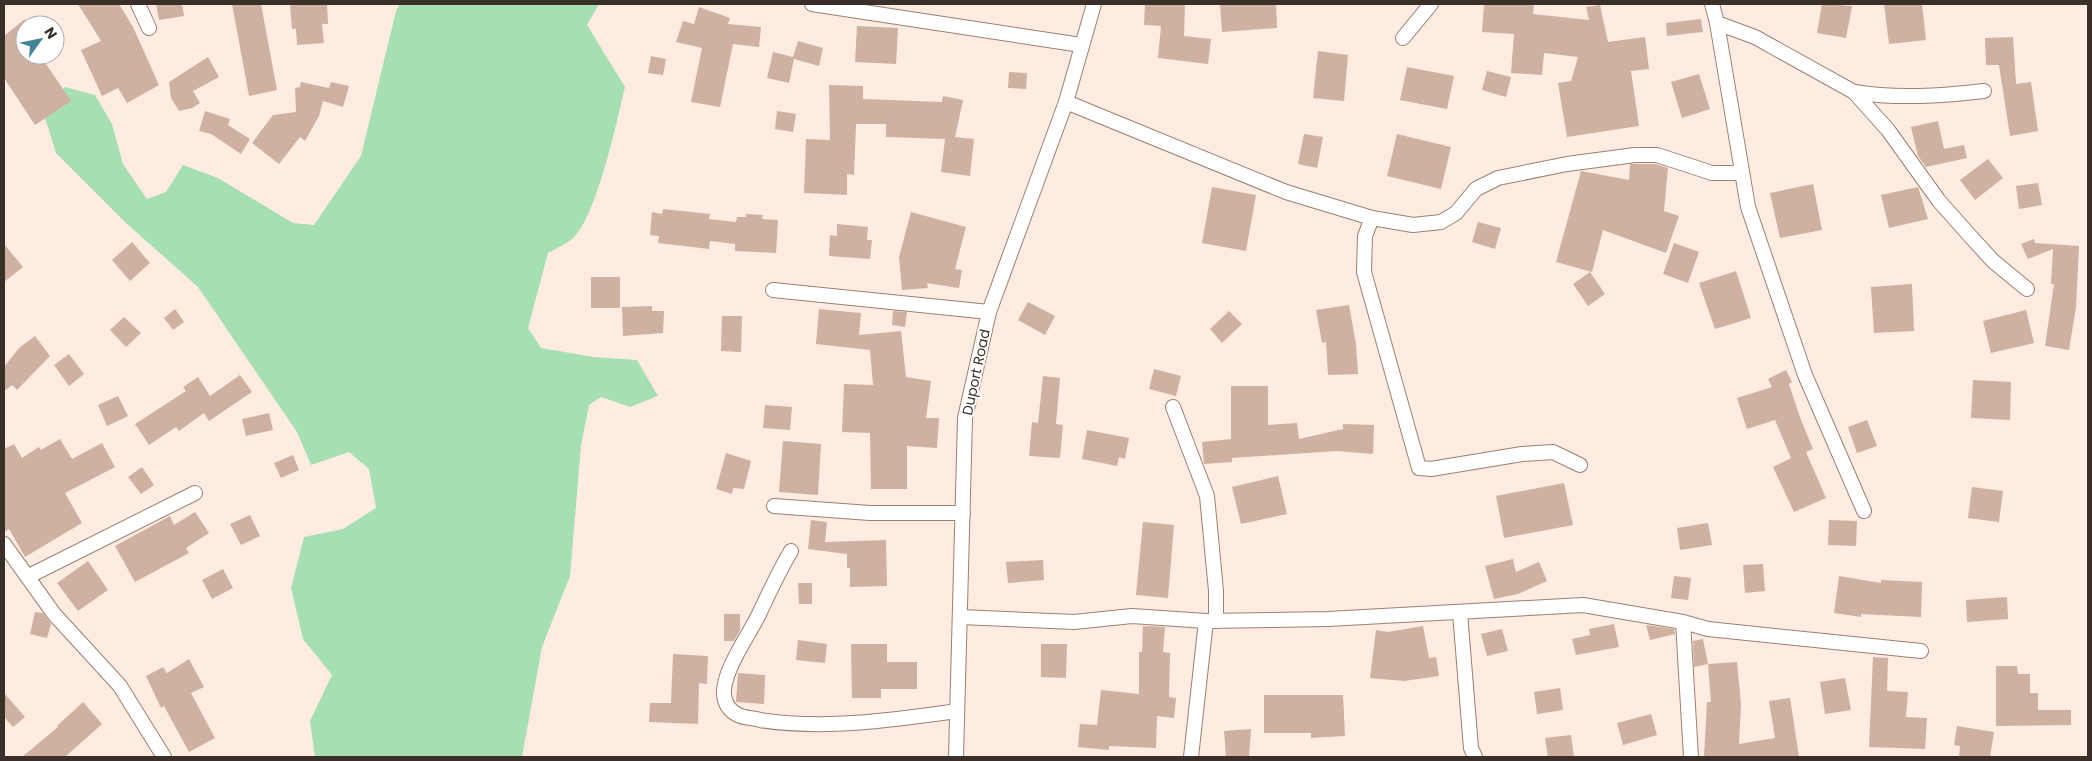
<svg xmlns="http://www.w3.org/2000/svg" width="2092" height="761" viewBox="0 0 2092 761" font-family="Poppins,sans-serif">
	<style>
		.green { fill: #a6dfb2 }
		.building { fill: #ceb1a0 }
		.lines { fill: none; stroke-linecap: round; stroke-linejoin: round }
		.street-casing { stroke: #9b8070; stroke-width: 16 }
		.street { stroke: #fff; stroke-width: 14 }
		.labels { text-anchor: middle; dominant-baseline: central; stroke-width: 4; stroke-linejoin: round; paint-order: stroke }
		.street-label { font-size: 14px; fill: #3b3029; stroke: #fff }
	</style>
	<rect width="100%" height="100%" fill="#feebe1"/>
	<path class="green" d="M400,4H599L587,25L625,87C617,120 596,221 571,240C564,245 555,249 548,253L528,328L541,348L593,357L637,360L658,396L630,407L601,397L589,405L581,446L570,576L542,647L522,757H315L310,721L332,675L303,639L291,588L304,537L343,529L376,508L369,469L349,452L311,465L297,432L198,287L126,223L56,153L42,108L65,87L95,95L112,124L123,164L147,199L166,192L183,165L218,178L293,223L314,225L361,156L396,11Z"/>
	<g class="building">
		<polygon points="78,4 119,4 133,27 159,85 127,103 118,88 102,96 81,50 101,41"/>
		<polygon points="156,4 182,4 184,16 159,20"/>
		<polygon points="232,4 261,4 277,90 249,96"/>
		<polygon points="290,4 327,4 328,24 322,24 324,43 297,45 296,29 292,29"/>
		<polygon points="1145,4 1185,4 1184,36 1211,39 1208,64 1158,58 1161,26 1144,25"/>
		<polygon points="1220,4 1276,4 1277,28 1222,32"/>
		<polygon points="1484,4 1534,4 1533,14 1589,20 1586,7 1600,5 1608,42 1645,37 1649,69 1631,71 1639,126 1567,137 1558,83 1571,81 1578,57 1544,53 1542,75 1511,73 1514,34 1482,32"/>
		<polygon points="1822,4 1852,6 1846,38 1817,33"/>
		<polygon points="1884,4 1922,4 1926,40 1889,44"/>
		<polygon points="699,7 730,18 728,24 761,27 759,47 733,44 720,107 691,102 702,48 676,42 683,21 694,24"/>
		<polygon points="25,19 25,55 40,55 71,101 35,125 4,78 4,36"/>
		<polygon points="1701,19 1703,32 1667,36 1666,23"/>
		<polygon points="857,26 898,28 896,64 855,62"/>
		<polygon points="2013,37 2016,84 2031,82 2038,131 2010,136 1999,65 1986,65 1985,38"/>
		<polygon points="798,41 823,48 819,66 794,59 789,83 767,78 773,52 793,57"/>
		<polygon points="1318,51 1348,55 1344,101 1313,98"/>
		<polygon points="651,56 666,59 663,75 648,73"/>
		<polygon points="208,57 219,77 193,91 200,103 192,108 179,111 171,98 169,82"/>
		<polygon points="1407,67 1454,76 1447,109 1400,100"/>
		<polygon points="1487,71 1511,77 1506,97 1482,90"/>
		<polygon points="1009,72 1027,73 1026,89 1008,88"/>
		<polygon points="1699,74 1710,109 1682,118 1671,82"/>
		<polygon points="301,82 329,88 331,82 349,86 343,107 323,101 319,116 305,141 300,137 279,164 252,143 273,115 296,112 295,88 300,87"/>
		<polygon points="829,85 863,86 863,99 942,102 943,96 963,100 955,137 974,139 970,176 941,172 945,139 886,137 886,124 856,124 854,175 847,174 847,195 804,193 806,139 830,140"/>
		<polygon points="205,111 230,119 228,125 250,139 241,154 211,134 199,131"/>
		<polygon points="777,111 796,114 793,132 775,129"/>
		<polygon points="1938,121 1944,149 1964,145 1967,158 1926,167 1918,156 1911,127"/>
		<polygon points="1304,134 1323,137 1317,168 1298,164"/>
		<polygon points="1397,134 1451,147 1441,189 1387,176"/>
		<polygon points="1988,159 2003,178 1975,200 1960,180"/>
		<polygon points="1630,164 1656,164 1668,168 1664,211 1679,216 1666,253 1603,230 1592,272 1556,262 1581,171 1629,180"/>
		<polygon points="2038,183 2042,205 2019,209 2016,186"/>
		<polygon points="1813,184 1822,230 1780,238 1770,193"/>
		<polygon points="1212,187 1256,195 1246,251 1202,243"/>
		<polygon points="1918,187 1928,219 1889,228 1881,195"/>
		<polygon points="663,209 710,214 709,219 736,222 737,217 746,217 746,214 763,215 762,219 778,220 776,253 735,251 735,244 710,241 709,249 658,243 659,236 650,235 652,212 662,214"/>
		<polygon points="911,212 966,227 955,269 962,270 959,288 927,283 928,288 902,290 899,257"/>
		<polygon points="1478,222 1501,228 1495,249 1472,242"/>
		<polygon points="837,224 868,227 867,240 872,240 870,259 829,256 830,235 837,236"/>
		<polygon points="2034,239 2035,243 2079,246 2076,307 2069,350 2045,346 2054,284 2051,284 2053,249 2028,259 2021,244"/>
		<polygon points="132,242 150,263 130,281 112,260"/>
		<polygon points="1674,243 1699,252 1688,283 1663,274"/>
		<polygon points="4,244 23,267 4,282"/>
		<polygon points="1736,271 1751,318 1715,329 1699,283"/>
		<polygon points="1590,272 1605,294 1588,306 1573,284"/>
		<rect x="591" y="277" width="29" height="31"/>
		<polygon points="1912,284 1914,331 1874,333 1871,287"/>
		<polygon points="1028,302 1055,316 1045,335 1018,320"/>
		<polygon points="1349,305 1356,344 1358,374 1328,375 1326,342 1322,343 1316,310"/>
		<polygon points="652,306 652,311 664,311 663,333 623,336 622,307"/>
		<polygon points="175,309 184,322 173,330 164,318"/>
		<polygon points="819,309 861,313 859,335 901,331 906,377 931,381 926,418 939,418 937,448 907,446 907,489 871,489 870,433 842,432 844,384 873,385 870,350 816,344"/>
		<polygon points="2026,310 2034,343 1991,353 1983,321"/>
		<polygon points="893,311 907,312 905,327 892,325"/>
		<polygon points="1229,311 1242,324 1222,343 1210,329"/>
		<polygon points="722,316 742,316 741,352 721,351"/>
		<polygon points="124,317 141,333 126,347 110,330"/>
		<polygon points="35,336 50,356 17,390 12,385 4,391 4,367 19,348"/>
		<polygon points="69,354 84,374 69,386 54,365"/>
		<polygon points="1154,369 1181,376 1176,396 1149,389"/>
		<polygon points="1786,370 1792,382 1789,384 1801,420 1813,449 1806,452 1826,498 1794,512 1773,467 1791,458 1775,420 1747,429 1737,398 1772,387 1768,379"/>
		<polygon points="240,375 252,392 209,421 204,413 179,431 176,427 149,445 135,424 186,391 183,387 198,377 210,396"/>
		<polygon points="1043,376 1060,378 1056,424 1063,425 1060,458 1029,456 1032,422 1038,423"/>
		<polygon points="1973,380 2011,382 2010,420 1971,418"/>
		<polygon points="1231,386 1268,386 1268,425 1297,423 1299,439 1343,429 1343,424 1374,425 1373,454 1337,451 1232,458 1232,462 1204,464 1202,442 1231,439"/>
		<polygon points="118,396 128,416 107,426 98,405"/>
		<polygon points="765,405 792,407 790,430 763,428"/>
		<polygon points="269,413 273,430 246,436 242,419"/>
		<polygon points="1867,420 1877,446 1857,453 1848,427"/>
		<polygon points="1087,430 1129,438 1125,459 1119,457 1117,466 1082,459"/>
		<polygon points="60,439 72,459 102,443 115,467 65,493 82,523 25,557 9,529 4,532 4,449 14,444 22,458 39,447 41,450"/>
		<polygon points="783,441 821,444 818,495 779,492"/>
		<polygon points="726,453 751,461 744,489 733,488 732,494 716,489"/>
		<polygon points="293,455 299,470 281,478 274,463"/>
		<polygon points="142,467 154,485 141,494 128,477"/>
		<polygon points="1278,476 1287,514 1241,524 1232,487"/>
		<polygon points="1564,483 1573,525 1504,538 1496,496"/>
		<polygon points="1972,487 2003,491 1999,522 1968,518"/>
		<polygon points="195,512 209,533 186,548 189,553 135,582 115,546 170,516 174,525"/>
		<polygon points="250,515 260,536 241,545 230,524"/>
		<polygon points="811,520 827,522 825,542 886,540 887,586 850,587 850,568 847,568 847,554 808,549"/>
		<polygon points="1829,520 1857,521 1856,546 1828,545"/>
		<polygon points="1143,522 1174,525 1168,598 1136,595"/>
		<polygon points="1708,523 1712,545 1680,550 1677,528"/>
		<polygon points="1513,559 1516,572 1539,562 1547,581 1518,594 1494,599 1485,566"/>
		<polygon points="1043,560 1044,580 1008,583 1006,562"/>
		<polygon points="88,561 108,590 78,611 57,583"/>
		<polygon points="1763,564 1765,591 1745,593 1743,565"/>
		<polygon points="223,569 233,588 212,599 202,580"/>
		<polygon points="1674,576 1691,578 1688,600 1671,598"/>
		<polygon points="1839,576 1881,583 1881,580 1922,582 1921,617 1861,614 1861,617 1834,613"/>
		<polygon points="798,583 812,583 812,604 799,604"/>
		<polygon points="2007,597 2008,619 1967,622 1966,600"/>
		<polygon points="35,612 43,613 51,624 47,638 30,634"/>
		<polygon points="724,614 740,614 740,630 734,641 724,641"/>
		<polygon points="1614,624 1619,647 1576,655 1572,639 1590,635 1589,629"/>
		<polygon points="1646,625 1674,629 1675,634 1650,640"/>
		<polygon points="1143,626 1165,627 1163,652 1170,653 1169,697 1176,698 1174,718 1157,716 1156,748 1109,746 1109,750 1078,747 1080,724 1097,725 1101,690 1139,694 1139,652 1142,652"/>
		<polygon points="1423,626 1429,658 1436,657 1439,676 1404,681 1370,678 1376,630 1388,632"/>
		<polygon points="1502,629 1508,651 1487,656 1481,634"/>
		<polygon points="1703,639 1708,664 1694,667 1693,641"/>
		<polygon points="798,640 827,644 825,663 796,660"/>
		<polygon points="851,644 887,644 887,662 917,662 917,689 881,689 881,698 852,698"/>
		<polygon points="1041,644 1067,644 1066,678 1041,677"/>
		<polygon points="673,654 708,656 707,684 699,683 698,724 649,722 650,703 671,703"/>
		<polygon points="1873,657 1888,658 1887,691 1908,692 1906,717 1927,718 1925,749 1869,747"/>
		<polygon points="189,659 204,687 191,693 215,738 189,752 164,706 161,708 146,676 163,667 167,673"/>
		<polygon points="1737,662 1741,705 1739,744 1775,738 1769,701 1790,698 1799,757 1704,757 1707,702 1711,702 1708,664"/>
		<polygon points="1996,666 2017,666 2018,674 2030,674 2030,693 2038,693 2038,710 2071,710 2071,725 1996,726"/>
		<polygon points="738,673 765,675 764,704 736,702"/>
		<polygon points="1845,678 1851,710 1825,714 1820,682"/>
		<polygon points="1560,688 1563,710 1537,714 1534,692"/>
		<polygon points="4,693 25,717 13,727 4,717"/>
		<polygon points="1264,695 1343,695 1345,736 1311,738 1311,733 1264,733"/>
		<polygon points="83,702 102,724 65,757 22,757 58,727 57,726"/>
		<polygon points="1651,714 1657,735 1623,745 1617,723"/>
		<polygon points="1957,726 1994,732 1990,757 1959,757 1960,746 1954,745"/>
		<polygon points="1251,729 1249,757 1226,757 1224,731"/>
		<polygon points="1571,735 1574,757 1548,757 1545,738"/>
	</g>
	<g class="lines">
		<g class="street-casing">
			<g id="street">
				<polyline points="138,4 149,28"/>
				<polyline points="812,4 1081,45"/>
				<polyline points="1712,4 1717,23 1748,207 1805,375 1864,511"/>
				<polyline points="1717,23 1755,37 1854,92 1888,130 1939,201 1971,237 1993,261 2027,289"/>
				<polyline points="1403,38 1431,4"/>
				<path d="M1854,92C1897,99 1940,96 1984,91"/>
				<polyline points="1066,102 1286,192 1372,218 1413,225 1441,222 1456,213 1476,189 1498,178 1567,164 1635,155 1657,155 1712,173 1741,173"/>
				<polyline points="1372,218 1365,236 1364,272 1419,468 1431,469 1522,454 1553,452 1580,465"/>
				<polyline points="773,290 989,312"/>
				<polyline points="1173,407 1207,496 1216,591 1216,621"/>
				<polyline points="774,506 870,513 963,513"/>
				<polyline points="4,544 54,614 120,686 164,757"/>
				<path d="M791,551C779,571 770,591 760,612C750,634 722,671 724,695C725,704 730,711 738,715C744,718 754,718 760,720C825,730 893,720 957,711"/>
				<polyline points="29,576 195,493"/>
				<polyline points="1460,613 1471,748 1475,757"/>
				<polyline points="960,617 1074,622 1132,616 1206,621 1328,619 1583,605 1683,622 1708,629 1921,651"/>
				<polyline points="1683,622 1691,757"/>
				<polyline points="956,757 965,418 989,312 1066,102 1094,4"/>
				<polyline points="1191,757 1206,621"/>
			</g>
		</g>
		<use href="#street" class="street"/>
	</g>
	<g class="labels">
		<g class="street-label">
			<text transform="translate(976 372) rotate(-78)">Duport Road</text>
		</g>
	</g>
	<rect width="2092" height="761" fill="none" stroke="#3b3029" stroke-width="10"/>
	<g transform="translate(40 40) rotate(57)"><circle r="24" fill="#ffffff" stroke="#b1aca9"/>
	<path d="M0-4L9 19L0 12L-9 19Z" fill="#448497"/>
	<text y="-8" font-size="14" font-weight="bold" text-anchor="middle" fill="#3b3029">N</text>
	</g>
</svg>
